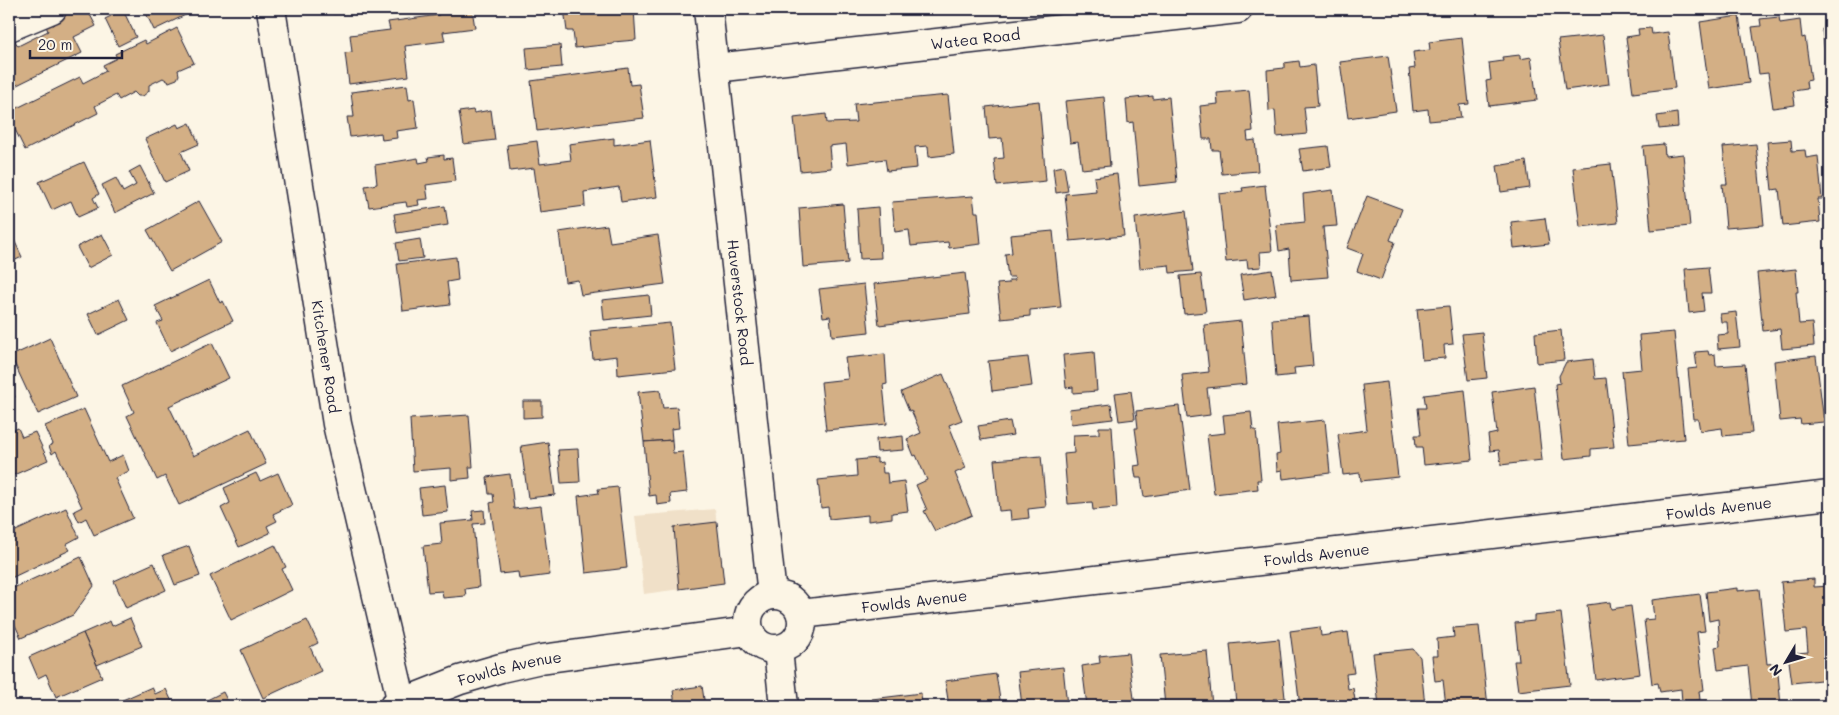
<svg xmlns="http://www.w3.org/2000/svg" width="1839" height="715" viewBox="0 0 1839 715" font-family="Mali,sans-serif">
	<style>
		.built { fill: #f0e0c8 }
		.building { fill: #d3af85; stroke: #22223b }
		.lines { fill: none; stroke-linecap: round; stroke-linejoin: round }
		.minor-casing { stroke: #22223b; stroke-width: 31 }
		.minor { stroke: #fcf5e5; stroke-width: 28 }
		.labels { text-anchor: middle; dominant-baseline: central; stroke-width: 4.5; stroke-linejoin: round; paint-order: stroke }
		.street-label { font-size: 15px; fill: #22223b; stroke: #fcf5e5 }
	</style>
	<rect width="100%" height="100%" fill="#fcf5e5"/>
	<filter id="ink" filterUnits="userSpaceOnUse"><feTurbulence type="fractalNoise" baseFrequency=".02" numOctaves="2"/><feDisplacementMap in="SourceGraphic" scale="10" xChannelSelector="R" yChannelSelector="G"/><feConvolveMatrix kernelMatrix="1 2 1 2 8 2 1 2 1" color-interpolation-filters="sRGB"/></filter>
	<g filter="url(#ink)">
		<polygon class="built" points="715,509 724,583 644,594 635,516"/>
		<g class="building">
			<polygon points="64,9 87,9 96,26 74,37 82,53 9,89 9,43 15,41 18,46 48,31 43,19"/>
			<polygon points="125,9 141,9 128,15"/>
			<polygon points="144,9 198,9 154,30"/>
			<polygon points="332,9 390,9 333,14"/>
			<polygon points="452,9 472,9 475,28 443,32 445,41 405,46 409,76 349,84 345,53 352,52 350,35 390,30 388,22 439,15 438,11"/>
			<polygon points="564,9 634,9 636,40 613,42 613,44 575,48 573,31 567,31"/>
			<polygon points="123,10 136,37 118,46 105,19"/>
			<polygon points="1739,16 1749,83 1709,89 1700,22"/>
			<polygon points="1779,17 1780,23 1800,20 1802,38 1805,37 1811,80 1806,81 1807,89 1793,91 1795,105 1773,108 1768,73 1759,74 1752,27 1761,26 1760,19"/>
			<polygon points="177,28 194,63 178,70 179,75 177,79 169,82 163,78 149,85 149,91 143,96 138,96 134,92 119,100 116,95 95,106 98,113 25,150 9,117 9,112 80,77 83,83 106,71 103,65 117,58 115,54 144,40 146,44"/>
			<polygon points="1651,28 1652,34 1668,32 1675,88 1633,93 1626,37 1639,35 1638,29"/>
			<polygon points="1830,28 1830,93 1822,29"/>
			<polygon points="1603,35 1609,84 1565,90 1558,40"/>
			<polygon points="1462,38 1469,104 1459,105 1461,118 1429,121 1428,109 1413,111 1409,69 1415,68 1413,52 1430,50 1429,42"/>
			<polygon points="560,45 562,67 528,70 526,48"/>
			<polygon points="1520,55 1520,59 1531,57 1537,100 1489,106 1486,81 1491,80 1489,63 1503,61 1502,57"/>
			<polygon points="1388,56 1396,111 1348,118 1340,62"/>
			<polygon points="1299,61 1300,67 1314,65 1318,106 1304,107 1307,134 1277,137 1275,110 1269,111 1267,70 1284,68 1284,63"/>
			<polygon points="628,68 630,85 639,84 644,118 537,131 531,81"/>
			<polygon points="407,85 409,100 414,99 418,128 396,131 397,138 382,140 381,133 350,137 347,117 354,117 351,92"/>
			<polygon points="1249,90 1253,131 1247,132 1248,141 1255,140 1258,171 1222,174 1219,150 1212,150 1211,139 1203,139 1200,106 1218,104 1217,93"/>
			<polygon points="948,95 954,154 929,157 928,146 915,147 917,168 887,171 885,159 848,164 846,144 829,146 831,168 800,171 794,118 826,114 827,123 856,122 854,104"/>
			<polygon points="1153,96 1153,99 1169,97 1177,182 1139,186 1133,122 1128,123 1126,99"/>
			<polygon points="1104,97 1110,166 1082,169 1078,142 1070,143 1065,101"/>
			<polygon points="1039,101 1046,181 997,186 994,159 1004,158 1002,138 989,139 986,107"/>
			<polygon points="473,110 474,113 491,110 495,140 464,144 459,112"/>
			<polygon points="1677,113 1678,127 1659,129 1657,116"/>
			<polygon points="190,123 199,144 181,152 189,171 165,182 145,139 177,124 179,128"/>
			<polygon points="614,138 614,145 650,140 657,197 621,202 619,187 584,192 585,206 540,212 534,168 510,171 507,145 537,141 540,164 571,160 569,144"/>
			<polygon points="1791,140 1792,151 1805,150 1806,158 1818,156 1822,199 1818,199 1820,222 1783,226 1779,189 1772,190 1767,142"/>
			<polygon points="1664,144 1665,156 1683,154 1690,226 1651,230 1643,146"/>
			<polygon points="1756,144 1764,225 1726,228 1722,184 1727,184 1723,147"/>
			<polygon points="1328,146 1331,167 1303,171 1299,149"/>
			<polygon points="444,155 444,159 452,158 455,181 426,185 428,199 418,200 419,205 407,207 406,202 369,207 365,186 377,184 375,165 418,158 419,163 429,161 428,157"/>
			<polygon points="1526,161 1530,188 1501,192 1497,166"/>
			<polygon points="84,162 99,194 93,198 98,208 78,217 71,201 52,210 39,182"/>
			<polygon points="1611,164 1618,223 1580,227 1573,168"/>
			<polygon points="140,166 154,193 115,213 102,185 116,178 123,192 136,185 129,172"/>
			<polygon points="1064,166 1068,191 1056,193 1053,168"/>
			<polygon points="1117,174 1124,236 1070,241 1065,194 1096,191 1094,177"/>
			<polygon points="1265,185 1272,251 1260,252 1261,267 1248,268 1247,260 1226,262 1219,194 1243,191 1242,188"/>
			<polygon points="1333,190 1337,226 1323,227 1328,277 1291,280 1289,249 1279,251 1276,225 1305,222 1303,194"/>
			<polygon points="973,196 975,212 978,212 981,244 949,248 948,242 911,246 909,230 895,232 892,202"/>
			<polygon points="1367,196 1402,209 1390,240 1395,242 1381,280 1357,271 1363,254 1347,248"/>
			<polygon points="199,201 222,242 170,271 147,230"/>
			<polygon points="843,204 848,263 803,267 799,208"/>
			<polygon points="445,206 448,225 397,233 394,214"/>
			<polygon points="878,207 881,258 860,259 857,209"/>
			<polygon points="1186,211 1193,271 1170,273 1169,265 1140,268 1135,218"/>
			<polygon points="1545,218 1549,244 1514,248 1511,222"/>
			<polygon points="607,225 610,242 658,235 665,284 581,295 578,280 565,282 559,232"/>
			<polygon points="9,229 22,257 9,263"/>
			<polygon points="1053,231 1061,307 1030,310 1030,316 1001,319 997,284 1009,283 1009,280 1015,280 1014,277 1008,277 1005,254 1012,253 1010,235"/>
			<polygon points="102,234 113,255 88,268 77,247"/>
			<polygon points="420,239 423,258 399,261 396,243"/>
			<polygon points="456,257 458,280 447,282 450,305 403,311 397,264"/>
			<polygon points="1708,267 1711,293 1702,293 1704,311 1689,313 1685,269"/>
			<polygon points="1796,269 1798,292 1796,292 1799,324 1812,323 1814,346 1782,349 1780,329 1763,331 1757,273"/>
			<polygon points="1272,270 1276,295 1244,300 1240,275"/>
			<polygon points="965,273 970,314 879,325 874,284"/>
			<polygon points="1201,274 1206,312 1184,314 1180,276"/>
			<polygon points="209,280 220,303 223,301 233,321 170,351 157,323 163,321 155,306"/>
			<polygon points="864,284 869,332 832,336 830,316 823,317 819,289"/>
			<polygon points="649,295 651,315 604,320 602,300"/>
			<polygon points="119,299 129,320 98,335 88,314"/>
			<polygon points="1449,306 1453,344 1444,345 1445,358 1422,360 1417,309"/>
			<polygon points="1736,312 1740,347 1718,349 1717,335 1728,334 1727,322 1721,322 1720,314"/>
			<polygon points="1309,316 1313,366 1294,368 1295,375 1276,377 1272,319"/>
			<polygon points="1241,321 1247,384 1207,388 1210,415 1187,418 1182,375 1209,372 1204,325"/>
			<polygon points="670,323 675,369 618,375 617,356 593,359 590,331"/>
			<polygon points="1561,330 1564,360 1537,363 1535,333"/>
			<polygon points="1482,332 1487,378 1468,380 1462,334"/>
			<polygon points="1674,332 1684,439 1629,444 1622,371 1642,369 1639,335"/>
			<polygon points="50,338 76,397 38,414 11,356"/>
			<polygon points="212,343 229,378 169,406 193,456 250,429 266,464 179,505 165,476 157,480 127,416 134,412 122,386"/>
			<polygon points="1708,351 1709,355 1715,354 1716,366 1745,364 1752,433 1723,436 1722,428 1700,431 1698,419 1693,419 1688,369 1697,368 1695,352"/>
			<polygon points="1094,352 1097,391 1073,393 1073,387 1066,388 1063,355"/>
			<polygon points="885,354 887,384 883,385 887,424 826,430 821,382 848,379 845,358"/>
			<polygon points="1816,356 1824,422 1801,424 1800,419 1780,421 1774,361"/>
			<polygon points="1028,357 1032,386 992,391 988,361"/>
			<polygon points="1593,359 1595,379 1606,378 1614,447 1591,449 1591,456 1564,459 1555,384 1560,383 1559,376 1566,362"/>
			<polygon points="943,374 962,420 949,425 966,468 955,473 972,515 935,531 924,511 927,510 916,485 927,480 916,455 914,456 907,439 921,433 911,410 909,411 901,392"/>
			<polygon points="1387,382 1398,477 1361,481 1360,473 1343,475 1338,434 1367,430 1362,385"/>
			<polygon points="9,383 15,397 9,400"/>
			<polygon points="1534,386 1542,460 1501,465 1499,450 1490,451 1488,435 1497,433 1492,392"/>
			<polygon points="660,390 663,408 677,407 679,428 671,429 672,440 644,442 638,392"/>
			<polygon points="1465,390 1472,460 1424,465 1422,447 1416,447 1415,435 1421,435 1418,408 1426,408 1424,395"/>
			<polygon points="1131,391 1135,419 1119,421 1115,393"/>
			<polygon points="523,401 542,401 542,417 523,418"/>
			<polygon points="1111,404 1113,419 1071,424 1069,409"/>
			<polygon points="1179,406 1190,490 1144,497 1141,478 1136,478 1134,466 1140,465 1135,428 1138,428 1136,411"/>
			<polygon points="84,409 108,462 123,455 129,471 115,478 133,518 94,535 86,518 79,522 74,511 82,507 56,451 52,454 49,446 53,444 45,426"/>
			<polygon points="1251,412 1253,430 1256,430 1261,480 1257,480 1258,489 1214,494 1207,435 1225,433 1223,415"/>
			<polygon points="469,415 473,467 469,467 470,478 451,480 451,468 413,471 410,419"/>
			<polygon points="1325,420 1330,473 1283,479 1282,470 1277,471 1276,455 1280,454 1277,425"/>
			<polygon points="1010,421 1013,435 981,440 978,426"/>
			<polygon points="1099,427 1112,427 1117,508 1093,510 1092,502 1068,504 1064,454 1074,453 1073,435 1099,434"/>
			<polygon points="18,428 22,437 35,432 48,460 9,477 9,432"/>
			<polygon points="903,436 904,450 877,452 876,439"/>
			<polygon points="672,440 673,453 683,452 687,492 670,494 671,503 657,505 656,495 649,496 644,442"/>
			<polygon points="548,442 555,495 528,498 521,446"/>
			<polygon points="578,449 580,482 561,483 558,450"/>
			<polygon points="1041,456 1046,507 1028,509 1029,518 1011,520 1010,510 999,511 994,460"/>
			<polygon points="877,458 877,463 882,462 883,473 887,473 888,483 904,481 908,511 892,513 892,518 868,521 868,515 829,519 828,507 821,508 818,480 857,476 856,460"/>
			<polygon points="256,473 260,481 278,473 292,505 273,514 277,521 267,526 270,533 239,547 221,508 230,503 224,488"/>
			<polygon points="510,474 514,509 541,506 550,575 519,579 518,572 500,574 490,503 494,502 493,494 489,494 487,477"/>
			<polygon points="445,485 448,512 422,515 419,488"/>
			<polygon points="618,487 627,568 586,573 578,496 599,493 598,489"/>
			<polygon points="66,508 79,537 66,544 70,550 9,579 9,534"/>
			<polygon points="484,510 485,523 473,524 479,587 465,589 466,596 443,598 442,591 428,592 423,546 442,544 440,523 473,520 472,511"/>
			<polygon points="717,522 724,583 679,589 674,527"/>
			<polygon points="275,545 286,567 282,569 292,590 231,620 210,576"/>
			<polygon points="189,546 200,576 175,585 163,555"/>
			<polygon points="81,557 94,586 73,615 21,638 9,612 9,590"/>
			<polygon points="154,563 166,590 126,608 114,581"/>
			<polygon points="1814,579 1814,587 1830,586 1830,679 1792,683 1788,654 1808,652 1806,630 1786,632 1781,582"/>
			<polygon points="1737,588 1737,591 1759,589 1767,664 1777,663 1781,706 1752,706 1748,666 1718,670 1715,647 1720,646 1718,619 1709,621 1706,592"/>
			<polygon points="1700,594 1705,631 1697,632 1704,690 1699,691 1700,700 1682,702 1681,689 1660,692 1658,683 1652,684 1644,620 1654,619 1652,600"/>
			<polygon points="1610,602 1611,609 1631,606 1640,674 1596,680 1587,605"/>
			<polygon points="1561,613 1570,685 1518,691 1514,661 1519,661 1515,623 1534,621 1534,616"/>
			<polygon points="130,618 142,646 97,665 83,633 110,621 112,626"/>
			<polygon points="307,620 318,643 310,647 321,671 263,698 241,650"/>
			<polygon points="1479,626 1488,706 1446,706 1443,680 1435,681 1432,656 1438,656 1437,639 1454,637 1453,628"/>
			<polygon points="1320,627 1321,636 1348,632 1354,673 1346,674 1348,689 1353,688 1356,706 1300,706 1290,631"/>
			<polygon points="83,633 102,677 56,697 46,674 38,678 29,657"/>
			<polygon points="1279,639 1285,698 1273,699 1274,706 1244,706 1244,702 1236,703 1230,644"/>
			<polygon points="1413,649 1420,657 1425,706 1379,706 1373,653"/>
			<polygon points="1207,651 1212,706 1165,706 1160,655"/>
			<polygon points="1128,653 1135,706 1087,706 1082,666 1100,663 1099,656"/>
			<polygon points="1063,667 1067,706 1018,706 1022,706 1018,672"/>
			<polygon points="996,674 1001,706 949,706 945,681"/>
			<polygon points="702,686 705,706 675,706 673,690"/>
			<polygon points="152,687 155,694 166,689 174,706 109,706"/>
			<polygon points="223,692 230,706 200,706 199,704"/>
			<polygon points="921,693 922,706 873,706 872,699"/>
		</g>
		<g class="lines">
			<g class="minor-casing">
				<g id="minor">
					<path id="s1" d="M271,9L337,424L402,703"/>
					<path id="s2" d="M708,9L772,595"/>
					<polyline points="9,27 52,9"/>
					<path id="s3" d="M715,68L1238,9"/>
					<circle cx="775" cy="622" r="27"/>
					<path id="s4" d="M801,614L1830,495"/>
					<polyline points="778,650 784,706"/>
					<path id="s5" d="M394,706L460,680L501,668L541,659L749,631"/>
				</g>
			</g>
			<use href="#minor" class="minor"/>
		</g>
	</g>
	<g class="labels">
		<g class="street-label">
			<text stroke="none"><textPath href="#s3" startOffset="262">Watea Road</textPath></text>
			<text stroke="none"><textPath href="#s2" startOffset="295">Haverstock Road</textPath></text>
			<text stroke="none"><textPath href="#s1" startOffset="352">Kitchener Road</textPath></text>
			<text stroke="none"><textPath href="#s4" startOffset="924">Fowlds Avenue</textPath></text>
			<text stroke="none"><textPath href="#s4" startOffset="519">Fowlds Avenue</textPath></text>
			<text stroke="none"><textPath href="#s4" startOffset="114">Fowlds Avenue</textPath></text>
			<text stroke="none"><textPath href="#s5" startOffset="122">Fowlds Avenue</textPath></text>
		</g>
	</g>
	<rect width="1839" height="715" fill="none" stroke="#fcf5e5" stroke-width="30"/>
	<rect x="15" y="15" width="1809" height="685" fill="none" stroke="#22223b" stroke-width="2" filter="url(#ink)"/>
	<g transform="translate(1786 662) rotate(232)" stroke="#fcf5e5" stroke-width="4" paint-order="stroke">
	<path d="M0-4L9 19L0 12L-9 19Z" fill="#22223b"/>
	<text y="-8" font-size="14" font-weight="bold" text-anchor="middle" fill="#22223b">N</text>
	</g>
	<path d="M30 50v8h92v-8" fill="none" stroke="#22223b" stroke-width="2.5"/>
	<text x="38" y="50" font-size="15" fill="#22223b" stroke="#fcf5e5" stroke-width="4" paint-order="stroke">20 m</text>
</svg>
